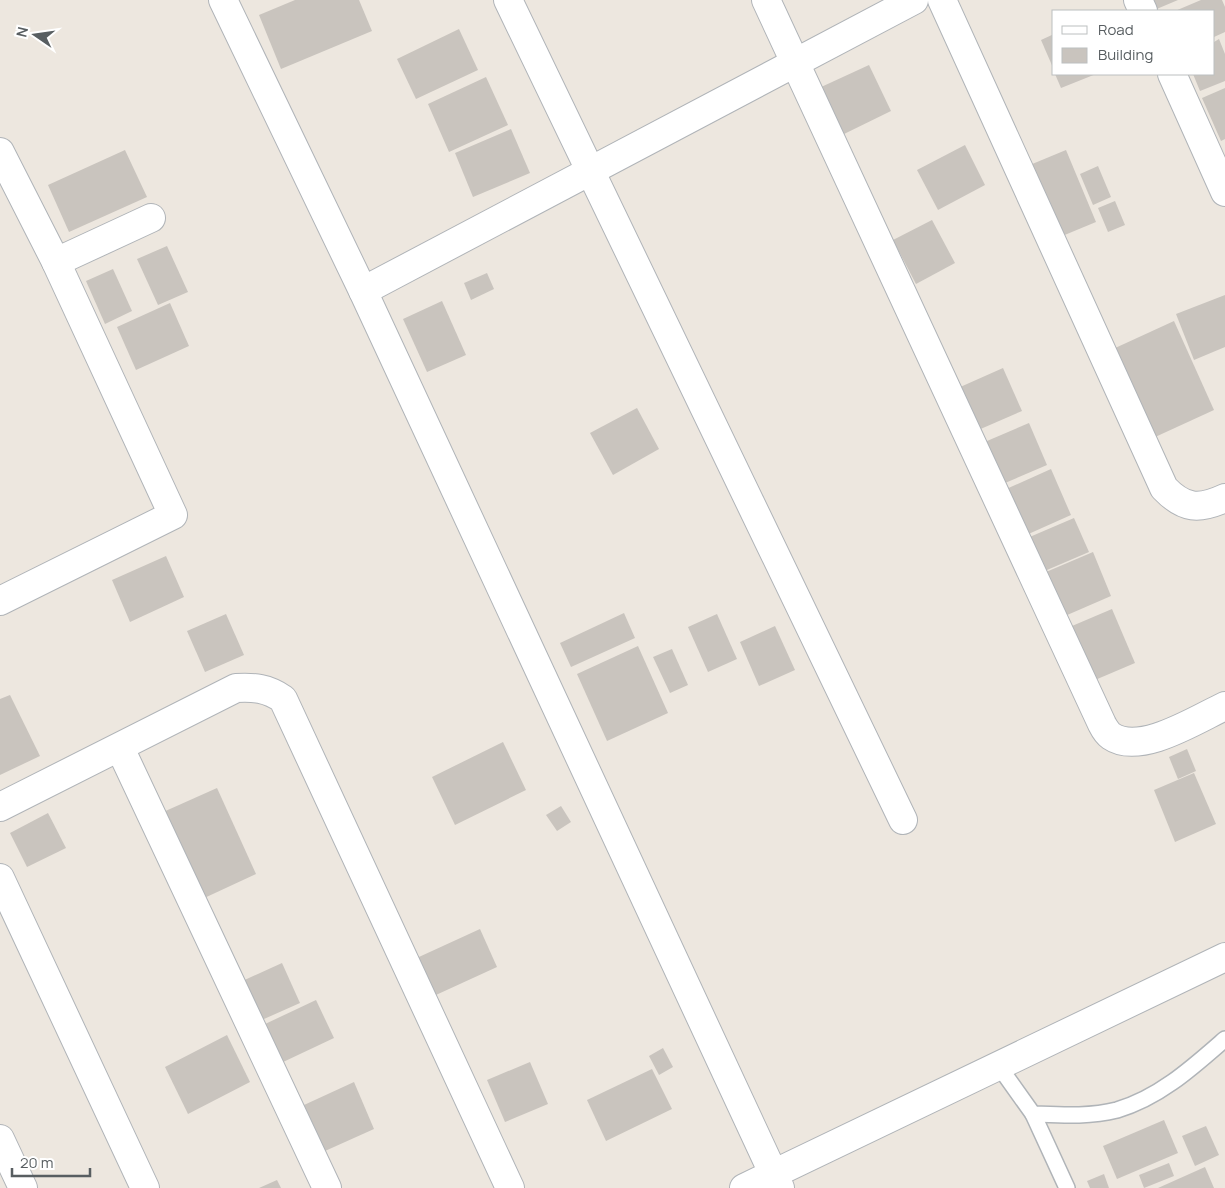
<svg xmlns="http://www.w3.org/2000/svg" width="1225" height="1188" viewBox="0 0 1225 1188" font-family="Manrope,sans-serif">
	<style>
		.building { fill: #c9c4be }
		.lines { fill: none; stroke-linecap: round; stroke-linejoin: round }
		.lane-casing { stroke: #b0b4b8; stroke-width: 18 }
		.street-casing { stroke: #b0b4b8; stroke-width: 30 }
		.lane { stroke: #fff; stroke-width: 15 }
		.street { stroke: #fff; stroke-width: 28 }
	</style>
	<rect width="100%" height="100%" fill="#ede7df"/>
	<g class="building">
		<polygon points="295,0 359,0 372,31 281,69 259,15"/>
		<polygon points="1147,0 1178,0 1152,11"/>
		<polygon points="1201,0 1222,0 1225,7 1225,32 1214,37 1214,11 1175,11"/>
		<polygon points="459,29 478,70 416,99 397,59"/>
		<polygon points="1054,34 1054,70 1041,40"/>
		<polygon points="1219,39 1225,54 1225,81 1200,91 1193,74 1214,74 1214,42"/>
		<polygon points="869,65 891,111 842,135 819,88"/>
		<polygon points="1055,74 1096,74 1061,88"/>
		<polygon points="486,77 508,125 449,152 428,104"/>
		<polygon points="1225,88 1225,139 1221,141 1202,98"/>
		<polygon points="511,129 530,173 473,197 455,153"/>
		<polygon points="965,145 985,185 938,210 917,170"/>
		<polygon points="125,150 147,197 69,232 48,185"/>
		<polygon points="1066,150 1096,222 1055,239 1025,167"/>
		<polygon points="1098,166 1111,197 1093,205 1080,174"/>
		<polygon points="1115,201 1125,225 1108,232 1098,208"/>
		<polygon points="932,220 955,263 916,284 893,240"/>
		<polygon points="167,246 188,292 158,305 137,259"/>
		<polygon points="113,269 132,311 105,324 86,281"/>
		<polygon points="487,273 494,289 471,300 464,283"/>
		<polygon points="1225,295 1225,347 1194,360 1176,314"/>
		<polygon points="442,301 466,355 427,372 403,319"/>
		<polygon points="170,303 189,346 136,370 117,327"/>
		<polygon points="1174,321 1214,410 1153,438 1113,349"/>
		<polygon points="1003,368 1022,411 976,431 958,388"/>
		<polygon points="637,408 659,449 613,475 590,433"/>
		<polygon points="1029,423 1047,465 998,486 980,444"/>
		<polygon points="1051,469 1071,515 1024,536 1004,490"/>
		<polygon points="1074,518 1089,552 1040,573 1025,539"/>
		<polygon points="1093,552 1111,596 1058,619 1039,575"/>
		<polygon points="166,556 184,597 130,622 112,580"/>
		<polygon points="1112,609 1135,663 1095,680 1072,626"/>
		<polygon points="624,613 635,638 571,667 560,643"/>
		<polygon points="226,614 244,655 205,672 187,631"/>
		<polygon points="717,614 737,659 708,672 688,627"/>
		<polygon points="775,626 795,670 759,686 740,642"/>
		<polygon points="638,646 668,713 607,741 577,674"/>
		<polygon points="672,649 688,685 670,693 653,657"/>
		<polygon points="10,695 40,756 0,775 0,699"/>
		<polygon points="503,742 526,790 455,825 432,777"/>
		<polygon points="1187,749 1196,771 1178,779 1169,757"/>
		<polygon points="1194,773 1216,824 1175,842 1154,790"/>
		<polygon points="217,788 256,874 200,900 161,813"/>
		<polygon points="561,806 571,822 557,831 546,815"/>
		<polygon points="48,813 66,848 27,867 10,833"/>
		<polygon points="480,929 497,967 425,1000 408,962"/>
		<polygon points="282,963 300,1003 255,1023 238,983"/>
		<polygon points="316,1000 334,1038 281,1063 263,1025"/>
		<polygon points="227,1035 250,1082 188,1114 165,1067"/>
		<polygon points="663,1048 673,1067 659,1075 649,1056"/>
		<polygon points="530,1062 548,1104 505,1122 487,1080"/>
		<polygon points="652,1069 672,1109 606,1141 587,1100"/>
		<polygon points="354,1082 374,1129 325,1151 304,1105"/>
		<polygon points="1164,1120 1178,1153 1117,1179 1103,1146"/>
		<polygon points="1206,1126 1219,1155 1195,1166 1182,1136"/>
		<polygon points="1169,1163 1174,1176 1144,1188 1139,1175"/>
		<polygon points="1205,1167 1214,1188 1158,1188"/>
		<polygon points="1104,1174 1109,1188 1090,1188 1087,1181"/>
		<polygon points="277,1180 281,1188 259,1188"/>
	</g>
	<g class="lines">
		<g class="lane-casing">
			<g id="lane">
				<path d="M998,1065L1033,1114C1061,1115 1089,1117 1117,1110C1159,1098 1193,1067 1225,1039"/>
				<polyline points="1033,1114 1067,1188"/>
			</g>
		</g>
		<g class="street-casing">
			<g id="street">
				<polyline points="223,0 363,291 780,1188"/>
				<polyline points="508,0 903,820"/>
				<path d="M766,0L1102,724C1104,728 1108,734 1111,736C1140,756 1197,719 1225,706"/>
				<path d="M942,0L1164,488C1184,509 1199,510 1225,498"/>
				<polyline points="1138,0 1143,11"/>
				<polyline points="1172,74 1225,192"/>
				<polyline points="0,152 56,262 173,515 0,601"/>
				<polyline points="56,262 151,218"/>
				<polyline points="363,291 914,0"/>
				<polyline points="120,748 327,1188"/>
				<path d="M0,807L236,688C254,687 267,688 283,699L510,1188"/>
				<polyline points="0,878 145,1188"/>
				<polyline points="0,1139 23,1188"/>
				<polyline points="744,1188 1225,957"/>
			</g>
		</g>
		<use href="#lane" class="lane"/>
		<use href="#street" class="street"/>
	</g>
	<rect x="1052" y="10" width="162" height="65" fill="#ffffff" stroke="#bcbfc0"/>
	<rect x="1062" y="26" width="25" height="8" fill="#ffffff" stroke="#bcbfc0"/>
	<text x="1098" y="35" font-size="15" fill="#585e61">Road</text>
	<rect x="1062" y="48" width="25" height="15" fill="#c9c4be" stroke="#bcbfc0"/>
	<text x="1098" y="60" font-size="15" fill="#585e61">Building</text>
	<g transform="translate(35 35) rotate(283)" stroke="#ffffff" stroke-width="4" paint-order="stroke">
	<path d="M0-4L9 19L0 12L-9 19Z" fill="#585e61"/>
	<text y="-8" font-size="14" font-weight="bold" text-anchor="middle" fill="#585e61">N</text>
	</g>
	<path d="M12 1168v8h78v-8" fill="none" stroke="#585e61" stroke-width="2.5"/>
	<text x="20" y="1168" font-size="15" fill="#585e61" stroke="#ffffff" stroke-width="4" paint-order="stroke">20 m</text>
</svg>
